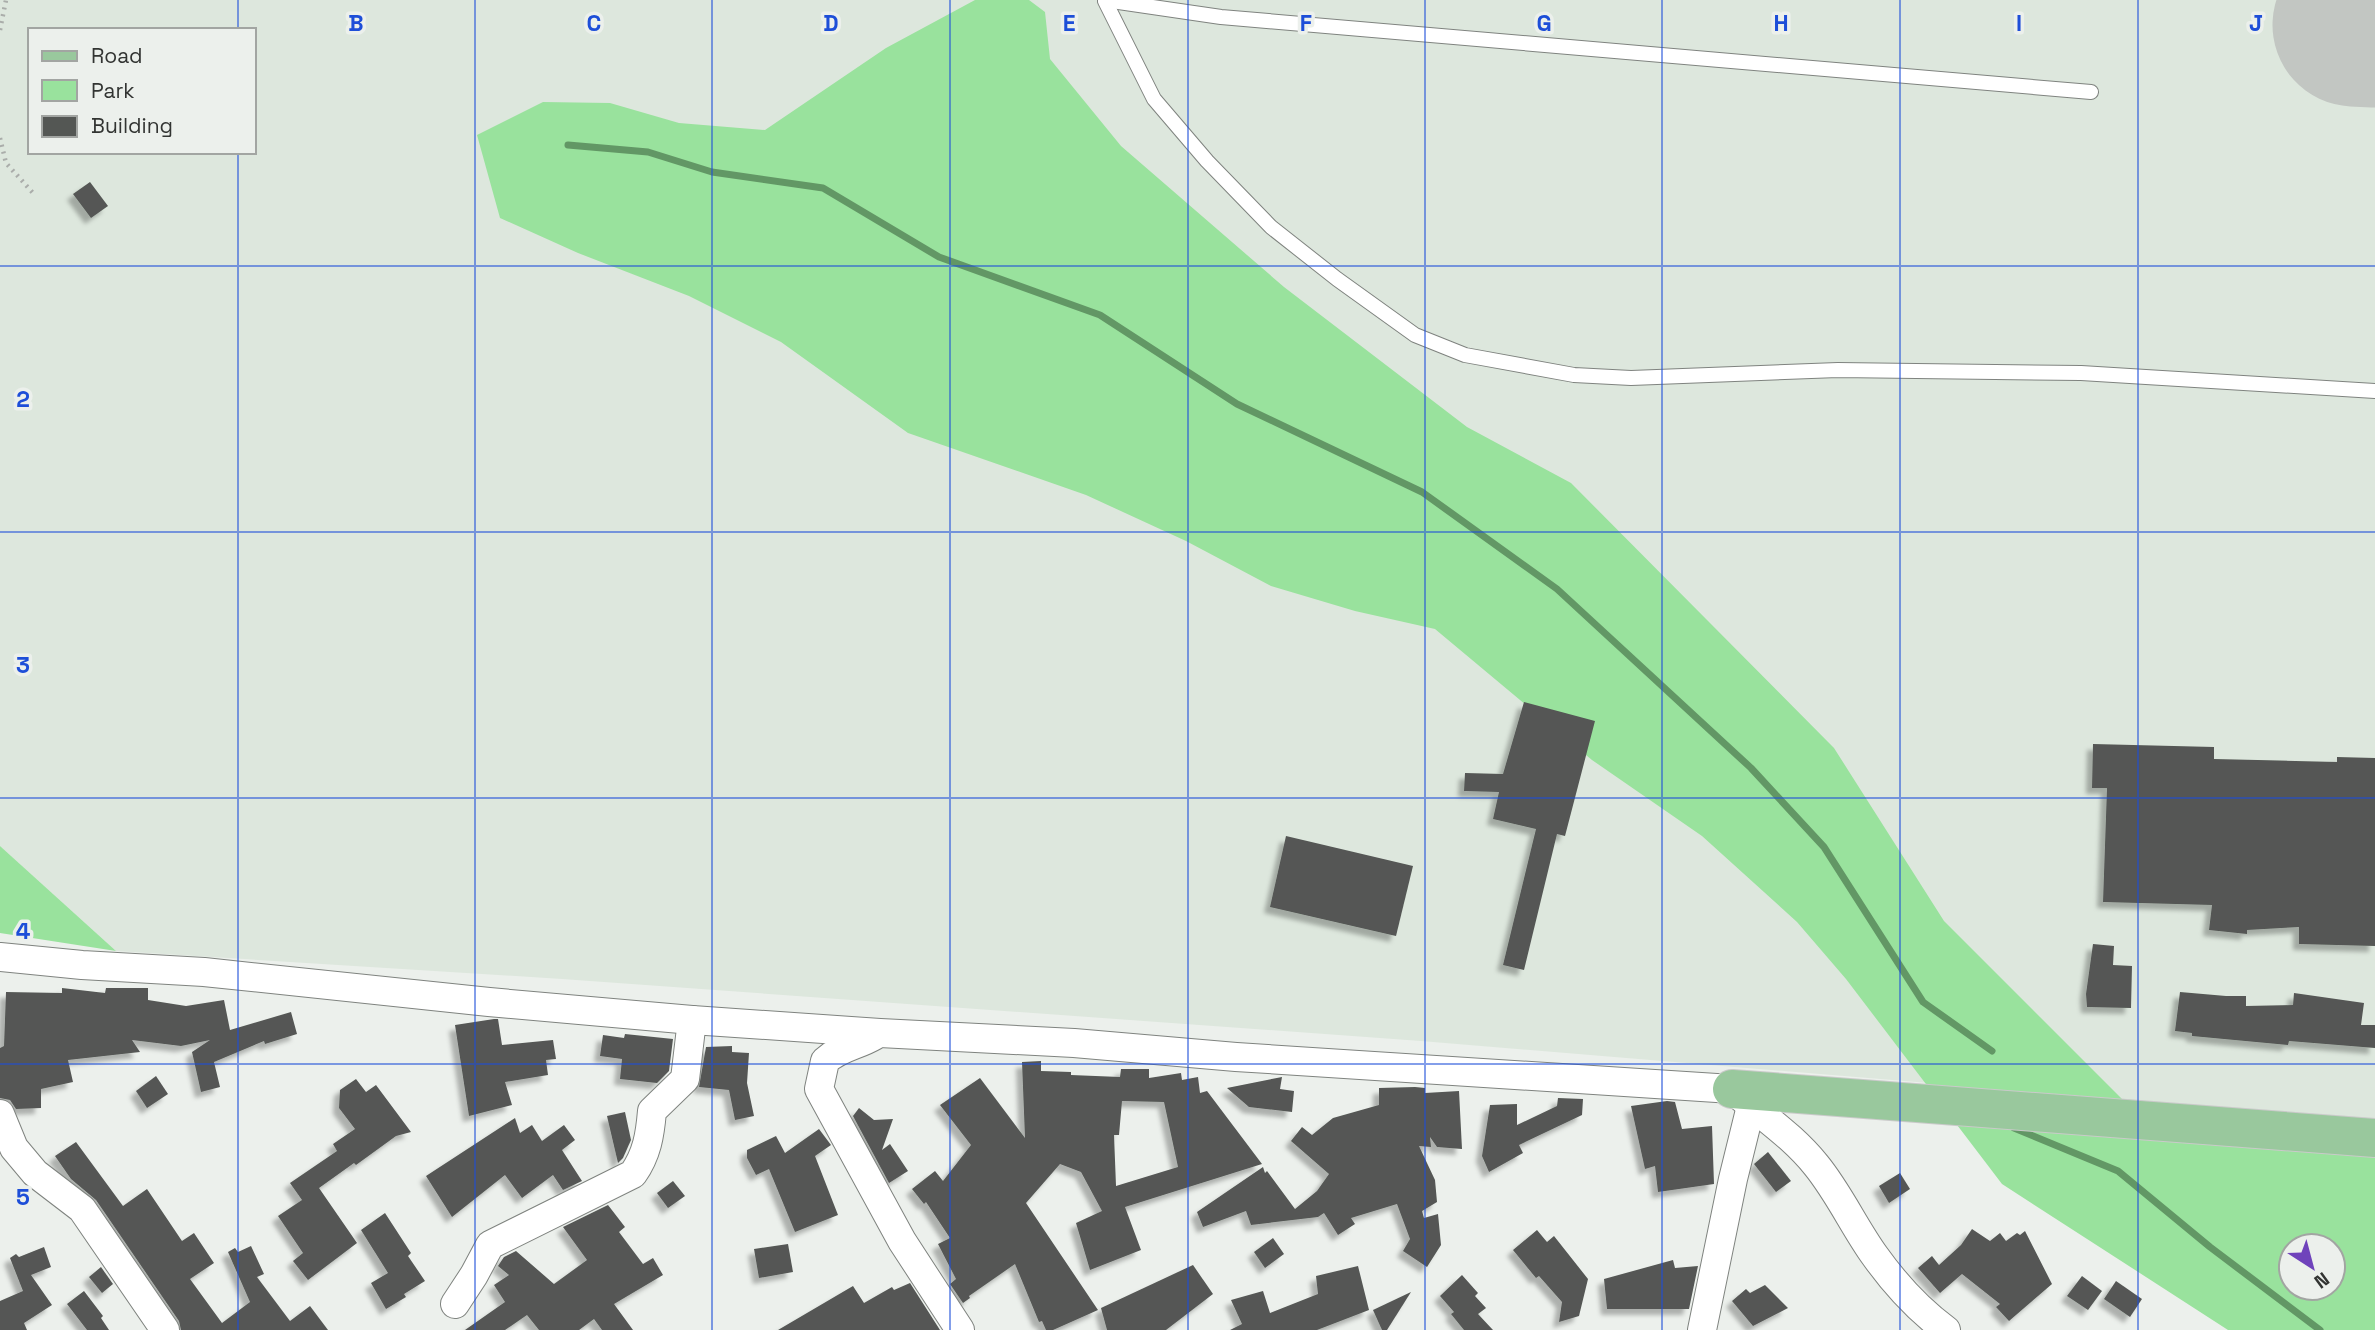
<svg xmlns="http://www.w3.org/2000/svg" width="2375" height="1330" viewBox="0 0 2375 1330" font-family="'Space Grotesk',sans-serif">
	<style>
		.built { fill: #dde7dd; fill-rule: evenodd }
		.green { fill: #99e29d; fill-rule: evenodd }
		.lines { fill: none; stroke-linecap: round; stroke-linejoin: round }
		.stream { stroke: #629765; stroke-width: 7 }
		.runway { stroke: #c2c6c2; stroke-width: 163 }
		.building { fill: #545754; fill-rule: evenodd; filter: url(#shadow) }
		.lane-casing { stroke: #7f837f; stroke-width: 16 }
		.street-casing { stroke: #7f837f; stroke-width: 30 }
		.primary-casing { stroke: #cacaca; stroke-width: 40 }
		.path { stroke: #aaadaa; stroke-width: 4.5; stroke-dasharray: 2 5; stroke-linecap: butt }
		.lane { stroke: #fff; stroke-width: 14 }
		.street { stroke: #fff; stroke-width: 28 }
		.primary { stroke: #99c89d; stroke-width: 38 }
		.grid { fill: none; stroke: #1d4ed8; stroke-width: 2; stroke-opacity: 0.55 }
		.grid-label { font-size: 23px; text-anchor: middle; font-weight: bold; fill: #1d4ed8; stroke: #ecf0ec; stroke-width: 7; stroke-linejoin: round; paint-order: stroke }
	</style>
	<defs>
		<filter id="shadow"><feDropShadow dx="-6" dy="6" stdDeviation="2" flood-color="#0004"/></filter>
	</defs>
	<rect width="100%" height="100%" fill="#ecf0ec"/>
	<path class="built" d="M0,0H2375V1120L1421,1041L562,979L116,951L0,846ZM30,30H254V152H30Z"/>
	<g class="green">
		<path d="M975,0H1029L1045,12L1050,59L1121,146L1284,287L1467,427L1571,483L1834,748L1944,921L2122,1099L2375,1120V1330H2228L2002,1184L1846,979L1797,922L1702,836L1592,760L1435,629L1355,611L1271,586L1186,541L1086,495L908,433L781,342L689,296L578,253L500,218L477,135L543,102L610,103L679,123L765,130L886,48ZM2291,1246H2333V1288H2291Z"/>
		<polygon points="0,846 116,951 0,933"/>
	</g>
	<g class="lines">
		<g class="stream">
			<polyline points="568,145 648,152 712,172 823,188 939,257 1100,315 1237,404 1422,492 1557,589 1751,768 1824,847 1923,1002 1992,1051"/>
			<polyline points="2014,1128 2118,1171 2210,1247 2320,1330"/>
		</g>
		<polyline class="runway" points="2354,25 2375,26"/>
	</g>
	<g class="building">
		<polygon points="90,182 108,206 91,218 73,194"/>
		<polygon points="1524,702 1595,721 1565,836 1557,834 1524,970 1503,965 1536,829 1493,819 1499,792 1464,791 1465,773 1503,774"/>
		<polygon points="2093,744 2214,747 2214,759 2337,762 2337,757 2375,758 2375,946 2299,944 2299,927 2247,930 2247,934 2209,930 2212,905 2103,902 2107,788 2092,788"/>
		<polygon points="1286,836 1413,866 1396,936 1270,907"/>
		<polygon points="2093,944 2114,946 2113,965 2132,966 2131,1008 2087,1007 2086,994"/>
		<polygon points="62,988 105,993 106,988 148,988 148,1000 186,1006 224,1000 230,1030 291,1012 297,1034 265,1044 264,1041 214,1062 220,1087 201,1092 192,1052 210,1040 181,1046 132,1040 140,1052 68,1060 73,1082 41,1089 41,1108 16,1109 10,1100 0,1098 0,1048 4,1046 6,992 62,993"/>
		<polygon points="2180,992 2226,996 2246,996 2246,1006 2293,1005 2294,993 2364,1003 2361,1025 2375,1025 2375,1048 2289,1041 2288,1045 2192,1036 2192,1033 2175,1031"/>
		<polygon points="494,1019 498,1019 502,1045 553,1040 556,1059 546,1060 548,1075 505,1082 512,1105 469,1116 455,1025"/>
		<polygon points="625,1034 673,1039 669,1071 657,1083 620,1079 622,1059 600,1056 603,1035 624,1038"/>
		<polygon points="732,1046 732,1052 749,1053 747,1083 754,1116 735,1120 729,1090 699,1087 706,1047"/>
		<path d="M1041,1061V1071L1071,1072V1075L1120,1077L1121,1069H1149V1078L1181,1073L1182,1080L1198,1077L1200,1093L1207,1091L1262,1164L1125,1207L1141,1250L1090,1270L1076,1223L1102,1211L1081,1172L1060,1164L1026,1203L1098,1310L1053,1330H1046L1042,1321L1039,1322L1015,1264L969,1296L970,1298L963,1303L950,1284L956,1279L938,1244L950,1238L926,1202L924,1204L912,1189L935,1171L943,1181L971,1145L940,1105L980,1078L1025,1138L1022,1062ZM1122,1101L1164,1102L1178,1167L1116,1186L1114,1135H1119Z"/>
		<polygon points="156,1076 168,1094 147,1108 136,1091"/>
		<polygon points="1282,1077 1280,1089 1294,1091 1292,1112 1249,1107 1227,1088"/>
		<polygon points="356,1079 366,1092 376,1085 411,1132 396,1136 356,1165 354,1163 319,1188 357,1243 308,1280 293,1261 303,1253 278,1216 302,1200 290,1183 337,1151 333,1144 355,1129 339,1108 340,1090"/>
		<polygon points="1415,1087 1425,1088 1425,1093 1459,1091 1462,1149 1437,1147 1430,1137 1431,1147 1419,1146 1435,1180 1437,1202 1422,1211 1424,1218 1438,1214 1441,1245 1427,1267 1403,1251 1410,1239 1397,1204 1351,1218 1355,1224 1338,1235 1324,1213 1318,1217 1251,1225 1246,1211 1203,1227 1197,1212 1263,1167 1265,1173 1267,1171 1295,1209 1317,1191 1329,1174 1291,1141 1302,1127 1312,1135 1333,1118 1379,1105 1379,1088"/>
		<polygon points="1558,1098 1583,1099 1582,1115 1519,1145 1523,1153 1489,1172 1482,1156 1490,1105 1517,1104 1517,1125 1557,1106"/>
		<polygon points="1667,1101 1675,1102 1682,1129 1712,1126 1714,1184 1658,1192 1655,1166 1645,1169 1631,1106"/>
		<polygon points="859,1108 874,1120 893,1119 882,1150 890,1144 908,1171 889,1183 853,1116"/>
		<polygon points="625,1112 631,1140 623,1158 618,1163 607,1116"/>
		<polygon points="515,1118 520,1133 532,1125 542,1141 564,1125 575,1140 562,1150 582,1181 563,1190 553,1175 522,1198 505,1175 452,1217 426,1176"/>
		<polygon points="819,1129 831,1145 815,1156 838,1215 795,1232 769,1169 756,1175 747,1158 747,1150 776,1136 785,1153"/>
		<polygon points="76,1142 123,1206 147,1189 182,1241 194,1233 214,1263 190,1279 222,1323 250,1302 228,1252 235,1248 238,1252 251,1246 264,1274 257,1277 290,1321 310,1306 328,1330 181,1330 179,1321 96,1200 71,1179 55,1156"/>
		<polygon points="1768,1152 1791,1181 1776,1192 1754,1164"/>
		<polygon points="1900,1173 1910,1189 1889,1203 1879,1186"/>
		<polygon points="673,1181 685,1196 668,1208 657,1193"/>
		<polygon points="608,1205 625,1227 619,1232 643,1264 653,1258 663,1275 614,1304 633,1330 602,1330 594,1319 579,1330 539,1330 527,1315 505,1330 465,1330 505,1302 494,1285 509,1275 498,1266 504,1257 516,1251 554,1284 587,1260 563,1227"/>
		<polygon points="385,1213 411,1253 408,1256 425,1281 404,1294 406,1297 386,1309 371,1283 388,1273 361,1230"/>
		<polygon points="1972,1229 1990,1241 2000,1233 2006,1241 2017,1233 2020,1235 2025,1231 2052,1284 2009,1321 1996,1307 2000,1304 1962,1274 1940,1293 1918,1268 1932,1256 1939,1265 1961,1245"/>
		<polygon points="1537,1230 1547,1242 1554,1236 1588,1279 1579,1316 1559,1322 1562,1302 1539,1276 1536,1278 1513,1250"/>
		<polygon points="1273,1238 1284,1254 1265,1268 1254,1252"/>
		<polygon points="788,1244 793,1272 759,1278 754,1249"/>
		<polygon points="44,1247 51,1267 31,1275 52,1305 24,1323 27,1330 0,1330 0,1301 23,1291 10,1258 16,1254 19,1257"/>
		<polygon points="1673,1260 1675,1268 1698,1266 1689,1309 1607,1309 1604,1279"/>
		<polygon points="1193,1265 1213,1294 1166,1330 1107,1330 1101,1308"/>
		<polygon points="1358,1266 1369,1310 1317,1330 1230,1330 1242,1324 1231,1300 1263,1291 1270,1313 1318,1294 1316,1276"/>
		<polygon points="101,1267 113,1284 102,1293 89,1277"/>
		<polygon points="1462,1275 1478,1293 1475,1296 1486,1308 1478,1314 1493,1330 1464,1330 1451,1314 1454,1312 1440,1296"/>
		<polygon points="2082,1276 2102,1291 2088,1310 2067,1296"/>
		<polygon points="2116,1281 2142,1299 2130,1317 2104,1299"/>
		<polygon points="910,1283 940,1330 778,1330 853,1286 864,1303 892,1287 894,1290"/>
		<polygon points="1765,1285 1788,1308 1753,1326 1732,1301 1746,1289 1750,1293"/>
		<polygon points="84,1291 103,1316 101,1318 109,1330 87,1330 67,1304"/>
		<polygon points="1411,1292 1387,1330 1382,1330 1373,1310"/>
	</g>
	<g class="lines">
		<g class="lane-casing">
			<g id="lane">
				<polyline points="1105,0 1221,17 2091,92"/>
				<polyline points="1105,1 1154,99 1207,161 1271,227 1337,279 1415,335 1465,355 1574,375 1631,378 1838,370 2081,373 2375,391"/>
			</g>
		</g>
		<g class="street-casing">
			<g id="street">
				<path d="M0,957L82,965L204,972L489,1002L692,1020L880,1033L1074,1043L1236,1057L1732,1089C1761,1116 1791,1134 1816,1165C1839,1193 1854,1227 1875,1256C1895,1284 1919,1310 1946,1330"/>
				<path d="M874,1036C857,1046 840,1047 825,1061L819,1089L902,1241L960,1330"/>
				<polyline points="0,1114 14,1148 35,1173 82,1209 165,1330"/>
				<path d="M455,1304L474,1275L490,1245L633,1174C647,1154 650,1135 652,1111L685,1079L692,1020"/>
				<polyline points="1702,1330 1733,1179 1751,1106"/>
			</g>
		</g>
		<g class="primary-casing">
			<polyline id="primary" points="1732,1089 2375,1138"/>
		</g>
		<g class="path">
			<polyline points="0,30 6,0"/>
			<polyline points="0,138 6,163 33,193"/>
		</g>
		<use href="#lane" class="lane"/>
		<use href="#street" class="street"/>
		<use href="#primary" class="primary"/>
	</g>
	<path class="grid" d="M238,0V30M475,0V1330M712,0V1330M950,0V1330M1188,0V1330M1425,0V1330M1662,0V1330M1900,0V1330M2138,0V1330M238,152V1330M0,266H2375M0,532H2375M0,798H2375M0,1064H2375"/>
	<g class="grid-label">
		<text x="356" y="31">B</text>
		<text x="594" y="31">C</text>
		<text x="831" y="31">D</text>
		<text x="1069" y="31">E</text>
		<text x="1306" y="31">F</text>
		<text x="1544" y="31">G</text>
		<text x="1781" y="31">H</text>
		<text x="2019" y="31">I</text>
		<text x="2256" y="31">J</text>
		<text x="23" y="407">2</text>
		<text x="23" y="673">3</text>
		<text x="23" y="939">4</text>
		<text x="23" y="1205">5</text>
	</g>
	<rect x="28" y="28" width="228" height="126" fill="#ecf0ec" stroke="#a2a5a2" stroke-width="2"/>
	<rect x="42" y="51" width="35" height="10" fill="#99c89d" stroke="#a2a5a2" stroke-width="2"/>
	<text x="91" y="63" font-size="21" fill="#323432">Road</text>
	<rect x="42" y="80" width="35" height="21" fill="#99e29d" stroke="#a2a5a2" stroke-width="2"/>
	<text x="91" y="98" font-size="21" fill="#323432">Park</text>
	<rect x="42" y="116" width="35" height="21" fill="#545754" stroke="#a2a5a2" stroke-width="2"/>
	<text x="91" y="133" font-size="21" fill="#323432">Building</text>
	<g transform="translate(2312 1267) rotate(144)"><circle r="33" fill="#ecf0ec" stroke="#a2a5a2" stroke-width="2"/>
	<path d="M0-5L12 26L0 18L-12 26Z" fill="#6f43bb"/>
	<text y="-10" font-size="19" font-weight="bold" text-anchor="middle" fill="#323432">N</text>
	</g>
</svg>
